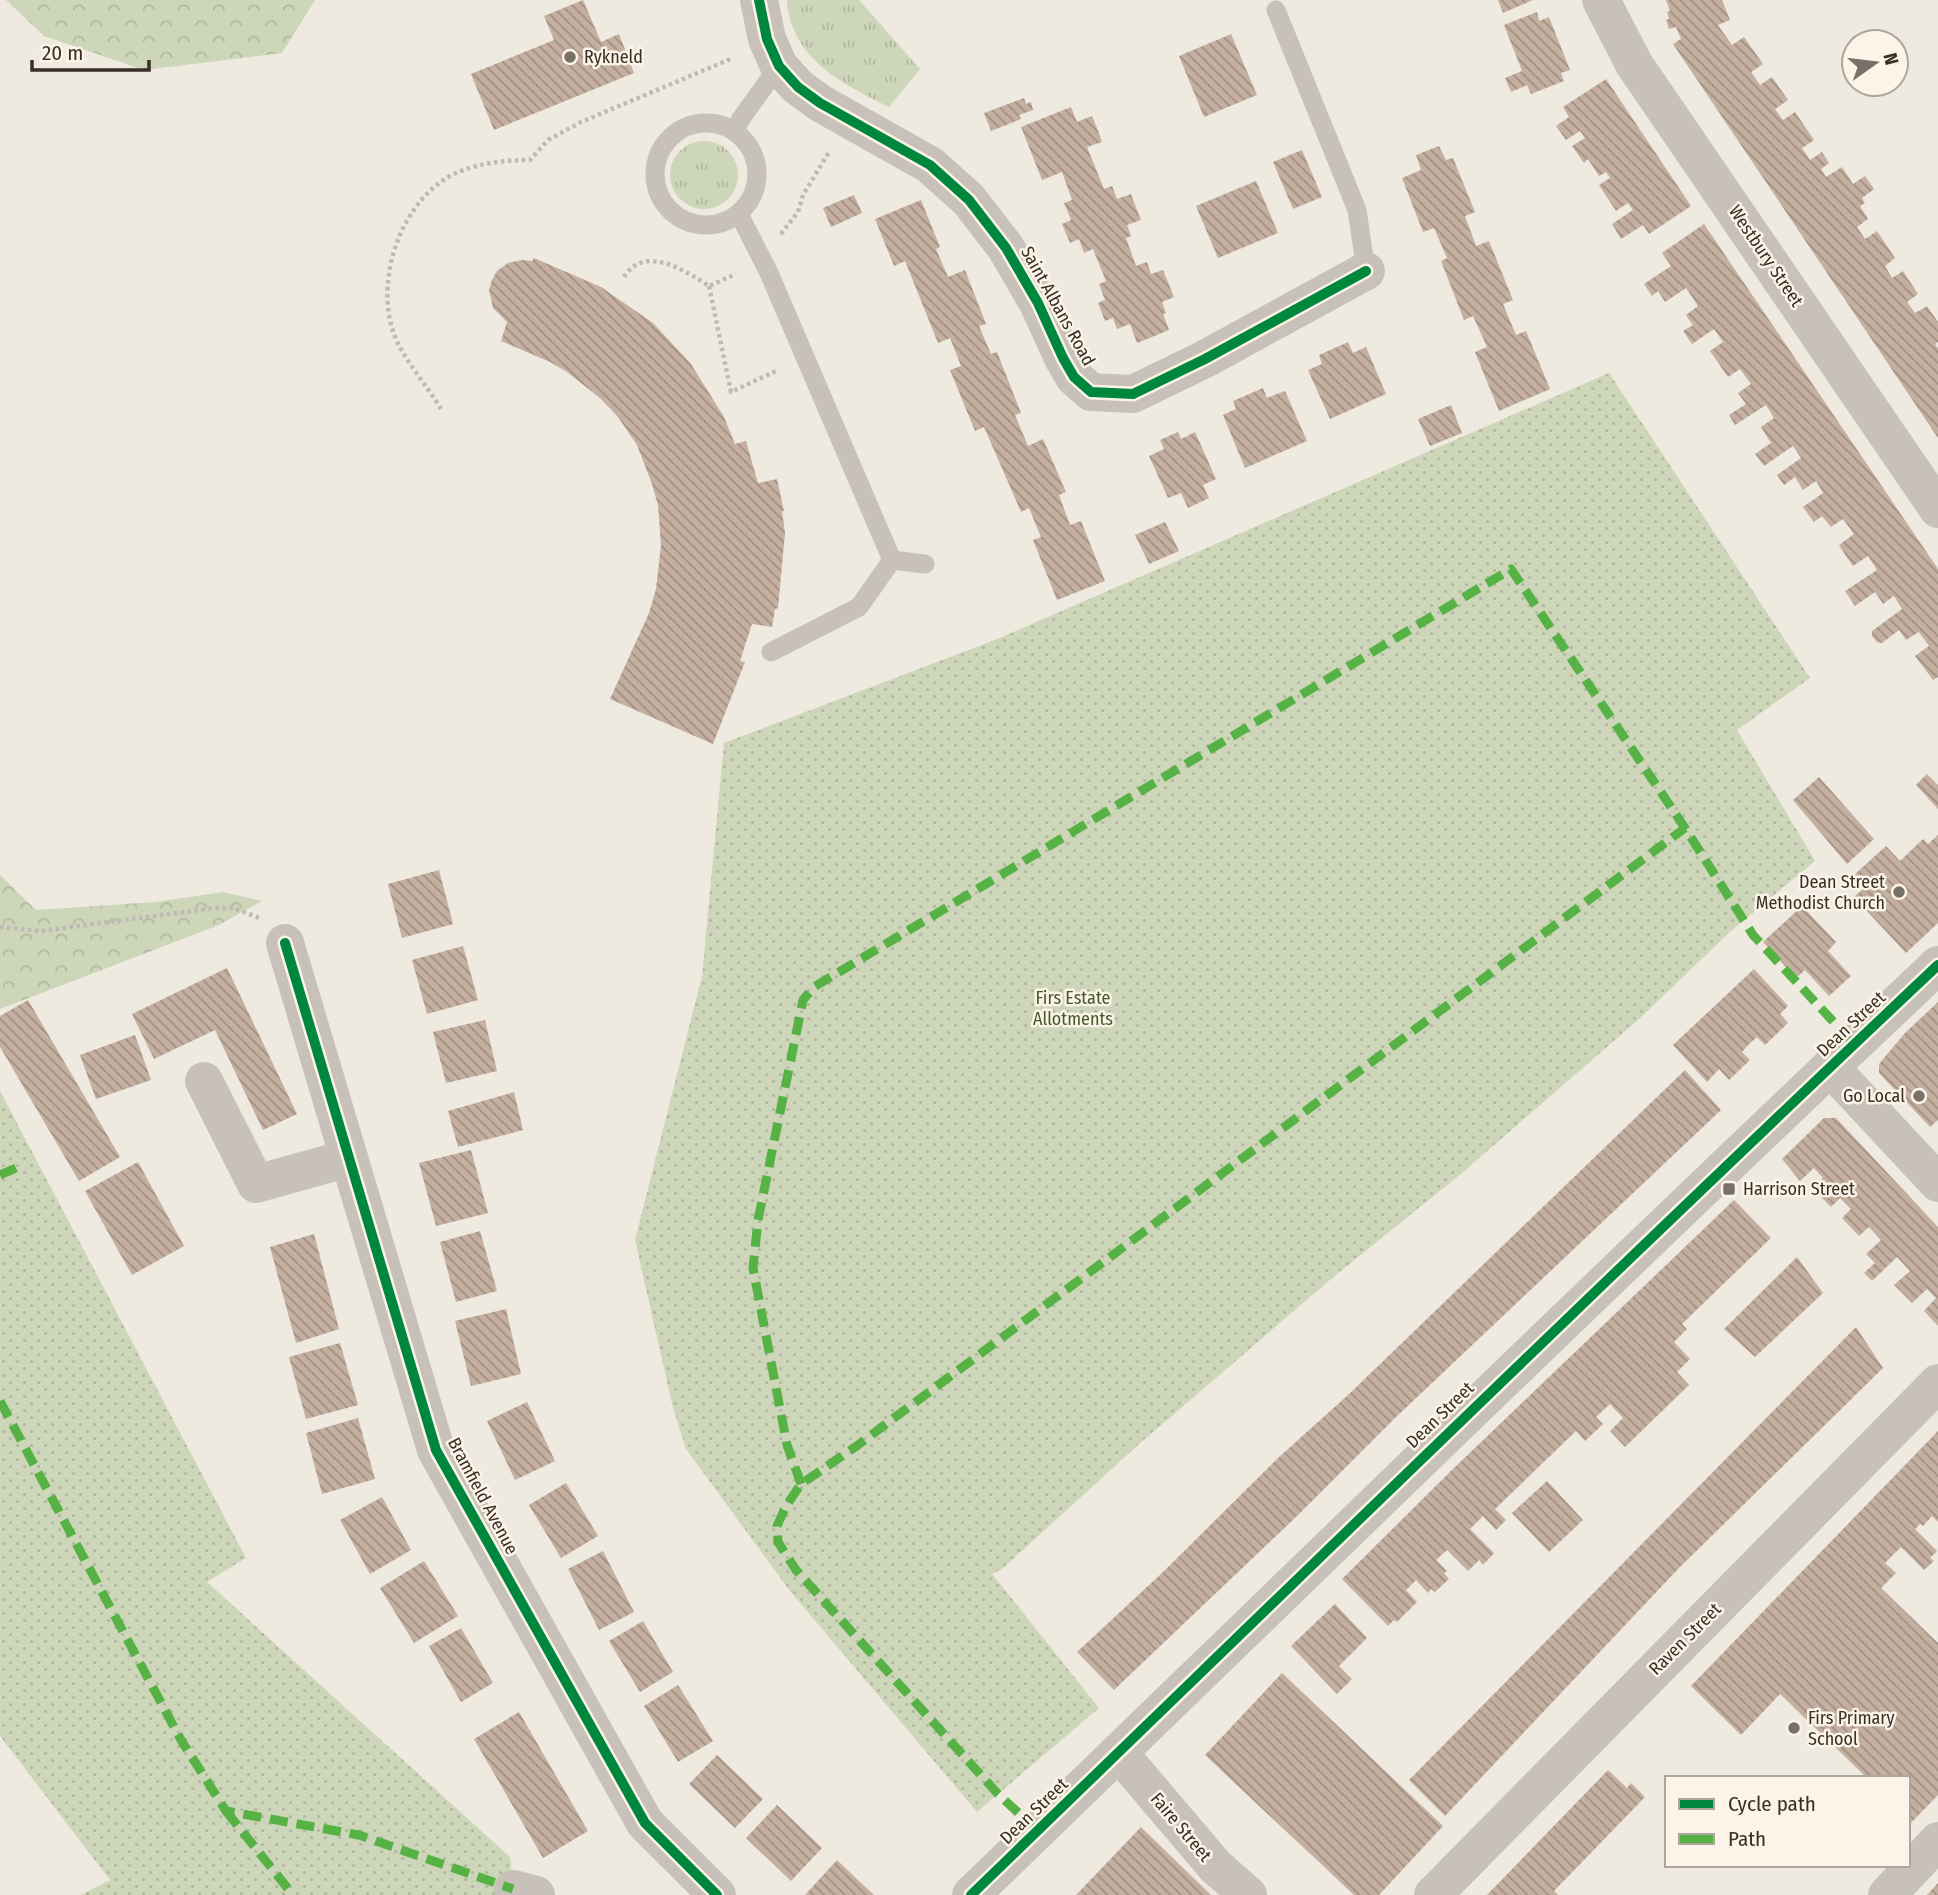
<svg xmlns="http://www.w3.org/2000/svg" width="1938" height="1895" viewBox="0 0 1938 1895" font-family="'Fira Sans Condensed',sans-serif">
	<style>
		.grass { fill: url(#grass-tufts) }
		.park { fill: url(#park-crowns) }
		.garden { fill: url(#garden-dots) }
		.building { fill: url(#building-back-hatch) }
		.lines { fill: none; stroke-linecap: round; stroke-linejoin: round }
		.path { stroke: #c0bab2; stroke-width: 4.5; stroke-dasharray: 3.5 3.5; stroke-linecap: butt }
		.service { stroke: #c8c1b9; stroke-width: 19 }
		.minor { stroke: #c8c1b9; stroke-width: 38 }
		.tertiary { stroke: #c8c1b9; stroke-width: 38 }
		.quiet { stroke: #56b245; stroke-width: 9; stroke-dasharray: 18 9; stroke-linecap: butt }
		.cycleway-casing { stroke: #fcf4e8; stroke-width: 15 }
		.cycleway { stroke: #00873e; stroke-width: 10 }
		.poi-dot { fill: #797068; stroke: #fcf4e8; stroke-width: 2.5 }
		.labels { text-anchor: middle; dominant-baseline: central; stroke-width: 5; stroke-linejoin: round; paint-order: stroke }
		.poi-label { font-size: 18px; fill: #392f27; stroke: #fcf4e8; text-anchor: start }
		.street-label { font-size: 18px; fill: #392f27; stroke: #fcf4e8 }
		.park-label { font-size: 18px; fill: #435a28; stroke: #fcf4e8 }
	</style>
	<defs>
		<pattern id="grass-tufts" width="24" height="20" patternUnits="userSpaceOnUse" patternTransform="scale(1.75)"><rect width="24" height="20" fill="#cdd6b9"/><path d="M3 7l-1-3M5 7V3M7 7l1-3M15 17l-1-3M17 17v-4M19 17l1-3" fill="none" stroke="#b1b89f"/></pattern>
		<pattern id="park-crowns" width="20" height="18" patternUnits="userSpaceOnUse" patternTransform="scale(1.75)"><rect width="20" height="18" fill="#cdd6b9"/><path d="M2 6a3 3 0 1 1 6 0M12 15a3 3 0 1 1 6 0" fill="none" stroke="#b1b89f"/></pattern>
		<pattern id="garden-dots" width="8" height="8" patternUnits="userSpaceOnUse" patternTransform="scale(1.75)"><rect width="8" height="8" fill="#cdd6b9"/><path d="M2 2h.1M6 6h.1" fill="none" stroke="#b1b89f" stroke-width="1.8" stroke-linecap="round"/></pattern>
		<pattern id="building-back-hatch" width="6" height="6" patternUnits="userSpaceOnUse" patternTransform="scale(1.75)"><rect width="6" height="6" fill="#c4afa0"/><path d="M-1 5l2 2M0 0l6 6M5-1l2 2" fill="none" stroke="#a08f82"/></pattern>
	</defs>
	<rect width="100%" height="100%" fill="#efeae0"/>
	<g class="grass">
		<path d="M787,0H859L920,69L889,107C842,84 791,59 787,0Z"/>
		<circle cx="704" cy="175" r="34"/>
	</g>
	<g class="park">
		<polygon points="6,0 315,0 282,53 144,70 44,36"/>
		<polygon points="0,875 36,910 155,902 223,892 262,901 219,925 0,1009"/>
	</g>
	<g class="garden">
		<polygon points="1609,373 1810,678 1737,730 1815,861 1732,930 1638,1020 1462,1173 1331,1279 1138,1445 1002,1569 992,1574 1099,1708 977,1812 790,1591 686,1449 673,1408 635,1240 702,976 724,743 995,640"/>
		<polygon points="0,1091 246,1558 207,1582 510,1857 513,1888 520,1895 81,1895 110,1880 0,1736"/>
	</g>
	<g class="building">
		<polygon points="583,0 601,42 619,34 634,73 494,130 471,74 554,40 544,16"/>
		<polygon points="1498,0 1533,0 1503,13"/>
		<polygon points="1666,0 1722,0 1730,20 1718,25 1732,45 1744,37 1763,64 1751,72 1760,85 1772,77 1788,100 1775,109 1783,120 1795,112 1814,140 1802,148 1810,160 1822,152 1829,163 1821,169 1826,177 1842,167 1853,184 1865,176 1874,189 1862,198 1865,203 1860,206 1868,219 1857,227 1865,239 1877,231 1895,258 1885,266 1892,278 1903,271 1918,294 1907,302 1915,313 1927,306 1938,322 1938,342 1935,344 1938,348 1938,438 1673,44 1681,39 1676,27 1669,29 1666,20 1669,19 1667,12 1670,11"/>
		<polygon points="1537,12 1539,21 1549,17 1570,70 1561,73 1564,81 1531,94 1527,85 1511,92 1505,78 1522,71 1504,25"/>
		<polygon points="1231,34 1257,95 1204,117 1179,56"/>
		<polygon points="1606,79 1691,206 1649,234 1643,225 1621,239 1612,224 1633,210 1628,203 1616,211 1599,185 1610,178 1606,172 1599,176 1588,159 1584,163 1572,146 1585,138 1580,131 1566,140 1556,126 1569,117 1563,107"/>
		<polygon points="1024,98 1026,104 1031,102 1033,110 1019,115 1021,119 991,131 984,113"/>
		<polygon points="1071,107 1077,122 1092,116 1097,128 1102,142 1087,147 1104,189 1112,186 1117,199 1131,194 1135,205 1141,220 1127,225 1131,236 1126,238 1136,266 1147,262 1151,274 1163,270 1174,297 1162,302 1166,313 1163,314 1169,330 1137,343 1130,324 1117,329 1113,318 1105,321 1098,303 1105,300 1099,284 1106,281 1093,249 1084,253 1079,239 1070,243 1062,224 1071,220 1064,203 1072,200 1062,172 1042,180 1021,127"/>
		<polygon points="1439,146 1446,160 1453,158 1475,212 1465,216 1476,246 1489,241 1513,300 1503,304 1516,335 1526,331 1550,389 1499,411 1475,352 1487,347 1473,316 1464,320 1441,261 1447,258 1434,228 1423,232 1402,178 1421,170 1416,155"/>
		<polygon points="1302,150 1322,197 1293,209 1273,162"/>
		<polygon points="1256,181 1278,233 1218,258 1196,206"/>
		<polygon points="854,195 862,213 831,227 823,208"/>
		<polygon points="921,200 940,247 936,249 948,277 965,270 986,324 979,326 991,354 997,352 1021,413 1015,415 1028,446 1043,439 1066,492 1059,495 1070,525 1081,521 1105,581 1057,600 1033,540 1041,537 1029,508 1021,512 984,427 975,431 950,370 961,366 950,338 938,343 905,261 894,266 875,219"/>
		<polygon points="1704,224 1938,569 1938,677 1933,680 1915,656 1929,646 1919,632 1906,640 1899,630 1882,643 1877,642 1872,636 1872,631 1902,609 1894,596 1883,604 1875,592 1855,606 1845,591 1877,570 1868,556 1853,566 1846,556 1839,545 1854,534 1843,519 1831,527 1822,516 1814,522 1803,507 1823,493 1816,481 1803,490 1795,477 1784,485 1777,475 1801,458 1793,446 1764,466 1755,454 1771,443 1761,427 1774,418 1766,405 1735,425 1729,415 1746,404 1738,393 1751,384 1740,369 1728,377 1710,351 1723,342 1714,329 1692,344 1683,331 1693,325 1686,315 1698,306 1686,288 1665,302 1658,291 1652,296 1644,284 1671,266 1662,253"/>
		<polygon points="534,258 601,287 653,323 691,364 724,417 735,444 746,441 758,483 777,479 784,511 782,511 785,533 778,608 775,609 772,627 752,624 740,661 745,662 713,744 610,699 649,613 656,589 661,545 658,505 652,484 637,445 618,417 600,398 567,372 550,362 501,341 507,322 493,308 489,290 492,280 497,271 508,263 522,260 532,261"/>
		<polygon points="1348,342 1353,353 1366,347 1386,394 1330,419 1308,370 1322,364 1319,355"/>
		<polygon points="1263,388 1267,398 1285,391 1307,441 1245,468 1223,415 1236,409 1233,401"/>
		<polygon points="1451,405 1462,433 1430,446 1418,419"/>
		<polygon points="1178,432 1181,439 1195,432 1216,479 1203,485 1209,498 1188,508 1181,493 1168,498 1149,456 1164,449 1160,440"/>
		<polygon points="1165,522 1179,551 1149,564 1135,535"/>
		<polygon points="1927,774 1938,785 1938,809 1916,785"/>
		<polygon points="1819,777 1874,839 1847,864 1793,800"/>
		<polygon points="1938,835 1938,923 1906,953 1854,897 1865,887 1854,875 1886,846 1900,861 1923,839 1928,844"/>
		<polygon points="439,870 453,924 402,938 388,884"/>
		<polygon points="1802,906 1836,942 1828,951 1851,976 1829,996 1805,970 1796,978 1763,942"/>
		<polygon points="463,946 478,1000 427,1014 412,960"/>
		<polygon points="227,968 297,1114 263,1130 215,1030 154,1059 132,1014"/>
		<polygon points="1754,969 1788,1006 1780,1014 1788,1023 1765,1045 1757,1037 1748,1045 1742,1052 1750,1060 1729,1080 1719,1069 1707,1082 1673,1045"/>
		<polygon points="28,1000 120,1157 79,1181 0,1047 0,1016"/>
		<polygon points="1938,1002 1938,1120 1930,1127 1879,1073 1879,1064 1905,1033"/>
		<polygon points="485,1020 497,1071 446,1083 433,1032"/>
		<polygon points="135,1035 151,1080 96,1099 80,1055"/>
		<polygon points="1685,1070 1721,1110 1395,1418 1297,1516 1114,1690 1077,1652 1162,1573 1278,1458 1348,1395"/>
		<polygon points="514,1092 523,1130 458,1147 448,1111"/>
		<polygon points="1824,1118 1836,1118 1938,1227 1938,1326 1924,1311 1936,1298 1927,1289 1912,1303 1894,1285 1910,1271 1897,1257 1872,1281 1864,1273 1875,1263 1866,1254 1881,1240 1869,1227 1859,1236 1842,1218 1851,1209 1840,1198 1831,1207 1821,1197 1813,1188 1823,1178 1814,1168 1800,1181 1782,1159"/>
		<polygon points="471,1150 488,1213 436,1226 419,1163"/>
		<polygon points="138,1162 184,1246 132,1275 85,1191"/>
		<polygon points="1734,1200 1771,1238 1682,1324 1687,1329 1674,1342 1690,1359 1677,1372 1689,1385 1625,1447 1610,1431 1623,1418 1610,1404 1596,1417 1603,1424 1585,1441 1576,1431 1495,1509 1506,1520 1496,1530 1483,1516 1470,1529 1494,1553 1483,1565 1479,1560 1468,1571 1447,1550 1436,1560 1447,1571 1444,1573 1449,1579 1435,1592 1431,1589 1428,1593 1416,1580 1406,1590 1417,1602 1397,1622 1394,1620 1388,1626 1342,1579 1454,1468"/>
		<polygon points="480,1231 497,1291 456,1302 440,1242"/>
		<polygon points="314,1234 339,1329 296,1343 270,1247"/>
		<polygon points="1797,1257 1823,1293 1755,1357 1724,1329"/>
		<polygon points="506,1309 521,1374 471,1386 455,1321"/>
		<polygon points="1856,1327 1883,1368 1679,1568 1445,1816 1409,1780"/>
		<polygon points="340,1343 358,1405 306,1419 289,1357"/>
		<polygon points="527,1402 555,1461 515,1480 487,1421"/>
		<polygon points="358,1418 375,1479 322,1494 306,1433"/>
		<polygon points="1938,1431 1938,1522 1932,1516 1923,1526 1920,1524 1915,1529 1937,1551 1930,1558 1934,1561 1924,1570 1901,1547 1885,1563 1896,1573 1881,1588 1938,1643 1938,1795 1908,1826 1908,1778 1861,1778 1864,1775 1780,1694 1741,1735 1691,1686"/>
		<polygon points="1547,1481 1583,1520 1549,1552 1512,1513"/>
		<polygon points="566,1483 598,1536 561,1558 529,1505"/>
		<polygon points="382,1497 411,1550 370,1574 340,1520"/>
		<polygon points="603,1551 634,1612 599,1630 568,1569"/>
		<polygon points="424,1561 458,1616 414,1643 380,1588"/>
		<polygon points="1335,1604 1367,1638 1339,1666 1352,1679 1337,1694 1291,1646"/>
		<polygon points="643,1621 673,1672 640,1692 609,1641"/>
		<polygon points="461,1628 493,1683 461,1702 429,1646"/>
		<polygon points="1282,1673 1443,1826 1379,1895 1354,1895 1205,1755"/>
		<polygon points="678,1685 713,1741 678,1762 644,1706"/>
		<polygon points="519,1712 588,1831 543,1858 474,1739"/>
		<polygon points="717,1755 763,1799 735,1828 689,1784"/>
		<polygon points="1608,1770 1627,1788 1631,1783 1645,1797 1554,1891 1558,1895 1487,1895"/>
		<polygon points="777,1805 822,1848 791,1881 746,1838"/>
		<polygon points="1141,1827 1211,1895 1076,1895"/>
		<polygon points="837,1860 860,1882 874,1895 805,1895"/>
		<polygon points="1938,1883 1938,1895 1927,1895"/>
	</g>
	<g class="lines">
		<g class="path">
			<polyline points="781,234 798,212 803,195 829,152"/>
			<path d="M624,277C644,244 684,270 709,286L736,274"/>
			<polyline points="709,286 731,392 778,370"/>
			<path d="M441,409C427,385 401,357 393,331C375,277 402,198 456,173C480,163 504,160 530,160L548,140L581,122L733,58"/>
			<polyline points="0,927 41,931 215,908 234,908 259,918"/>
		</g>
		<g class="service">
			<polyline points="1276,10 1357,210 1366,271"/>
			<circle cx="706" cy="174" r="51"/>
			<polyline points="735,132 740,120 779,66"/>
			<polyline points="739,214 769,273 892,560 925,564"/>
			<polyline points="771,652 859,607 892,560"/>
		</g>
		<g class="minor">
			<polyline points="759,0 767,39 779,66 798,87 820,103 930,165 969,200 1006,248 1038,303 1063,358 1074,377 1091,392 1133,394 1205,359 1366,271"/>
			<polyline points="1601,0 1634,64 1938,509"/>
			<polyline points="285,943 436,1450 645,1823 717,1895"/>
			<polyline points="1830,1067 1938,1183"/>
			<polyline points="204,1081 256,1184 349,1158"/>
			<polyline points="1120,1754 1215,1866 1248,1895"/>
			<polyline points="513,1889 536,1895"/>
			<polyline points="1433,1895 1938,1383"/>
			<polyline points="1887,1895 1938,1841"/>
		</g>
		<path class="tertiary" d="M971,1895C1293,1584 1613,1272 1938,965"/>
		<g class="quiet">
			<polyline points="0,1175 16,1168"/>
			<polyline points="0,1401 181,1740 226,1811 359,1835 513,1889"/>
			<polyline points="801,1484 787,1445 753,1268 758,1220 803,1000 814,987 1511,569 1685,828 1753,935 1854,1044"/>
			<polyline points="226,1811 293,1895"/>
			<polyline points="1038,1831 998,1794 796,1570 778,1542 777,1526 786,1506 801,1484 858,1445 1685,828"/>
		</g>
		<g class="cycleway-casing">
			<g id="cycleway">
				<polyline points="759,0 767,39 779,66 798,87 820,103 930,165 969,200 1006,248 1038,303 1063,358 1074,377 1091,392 1133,394 1205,359 1366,271"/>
				<polyline points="285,943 436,1450 645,1823 717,1895"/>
				<path d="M971,1895C1293,1584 1613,1272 1938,965"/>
			</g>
		</g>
		<use href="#cycleway" class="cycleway"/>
	</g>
	<g class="poi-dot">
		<circle cx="570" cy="57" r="7"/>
		<circle cx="1899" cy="892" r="7"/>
		<circle cx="1919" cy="1096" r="7"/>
		<rect x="1722" y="1182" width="14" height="14" rx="3.5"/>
		<circle cx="1794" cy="1728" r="7"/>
	</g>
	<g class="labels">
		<g class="poi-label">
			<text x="584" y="57">Rykneld</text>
			<text x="1885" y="882" text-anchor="end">Dean Street<tspan x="1885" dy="21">Methodist Church</tspan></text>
			<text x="1905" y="1096" text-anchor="end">Go Local</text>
			<text x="1743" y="1189">Harrison Street</text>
			<text x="1808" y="1718">Firs Primary<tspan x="1808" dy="21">School</tspan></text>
		</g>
		<g class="street-label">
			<text transform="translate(1766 256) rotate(56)">Westbury Street</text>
			<text transform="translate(1058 306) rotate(61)">Saint Albans Road</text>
			<text transform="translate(1851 1024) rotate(-43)">Dean Street</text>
			<text transform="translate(1440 1415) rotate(-44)">Dean Street</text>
			<text transform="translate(483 1496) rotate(62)">Bramfield Avenue</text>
			<text transform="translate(1685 1639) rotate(-45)">Raven Street</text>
			<text transform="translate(1034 1811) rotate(-44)">Dean Street</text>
			<text transform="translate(1181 1827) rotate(50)">Faire Street</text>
		</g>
		<g class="park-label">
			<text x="1073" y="998">Firs Estate<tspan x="1073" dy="21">Allotments</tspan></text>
		</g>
	</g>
	<rect x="1665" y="1776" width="245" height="91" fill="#fcf4e8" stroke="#aea59b" stroke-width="2"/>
	<rect x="1679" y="1799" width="35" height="10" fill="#00873e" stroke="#aea59b" stroke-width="2"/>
	<text x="1728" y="1811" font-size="21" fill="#392f27">Cycle path</text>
	<rect x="1679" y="1834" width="35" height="10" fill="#56b245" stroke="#aea59b" stroke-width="2"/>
	<text x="1728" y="1846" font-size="21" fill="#392f27">Path</text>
	<g transform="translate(1875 63) rotate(76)"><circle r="33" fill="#fcf4e8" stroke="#aea59b" stroke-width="2"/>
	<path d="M0-5L12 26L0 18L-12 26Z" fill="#797068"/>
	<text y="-10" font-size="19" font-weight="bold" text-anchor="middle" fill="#392f27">N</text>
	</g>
	<path d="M32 60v10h117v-10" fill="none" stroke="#392f27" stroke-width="3.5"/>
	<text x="42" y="60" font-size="21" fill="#392f27" stroke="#fcf4e8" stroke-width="5" paint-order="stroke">20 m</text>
</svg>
